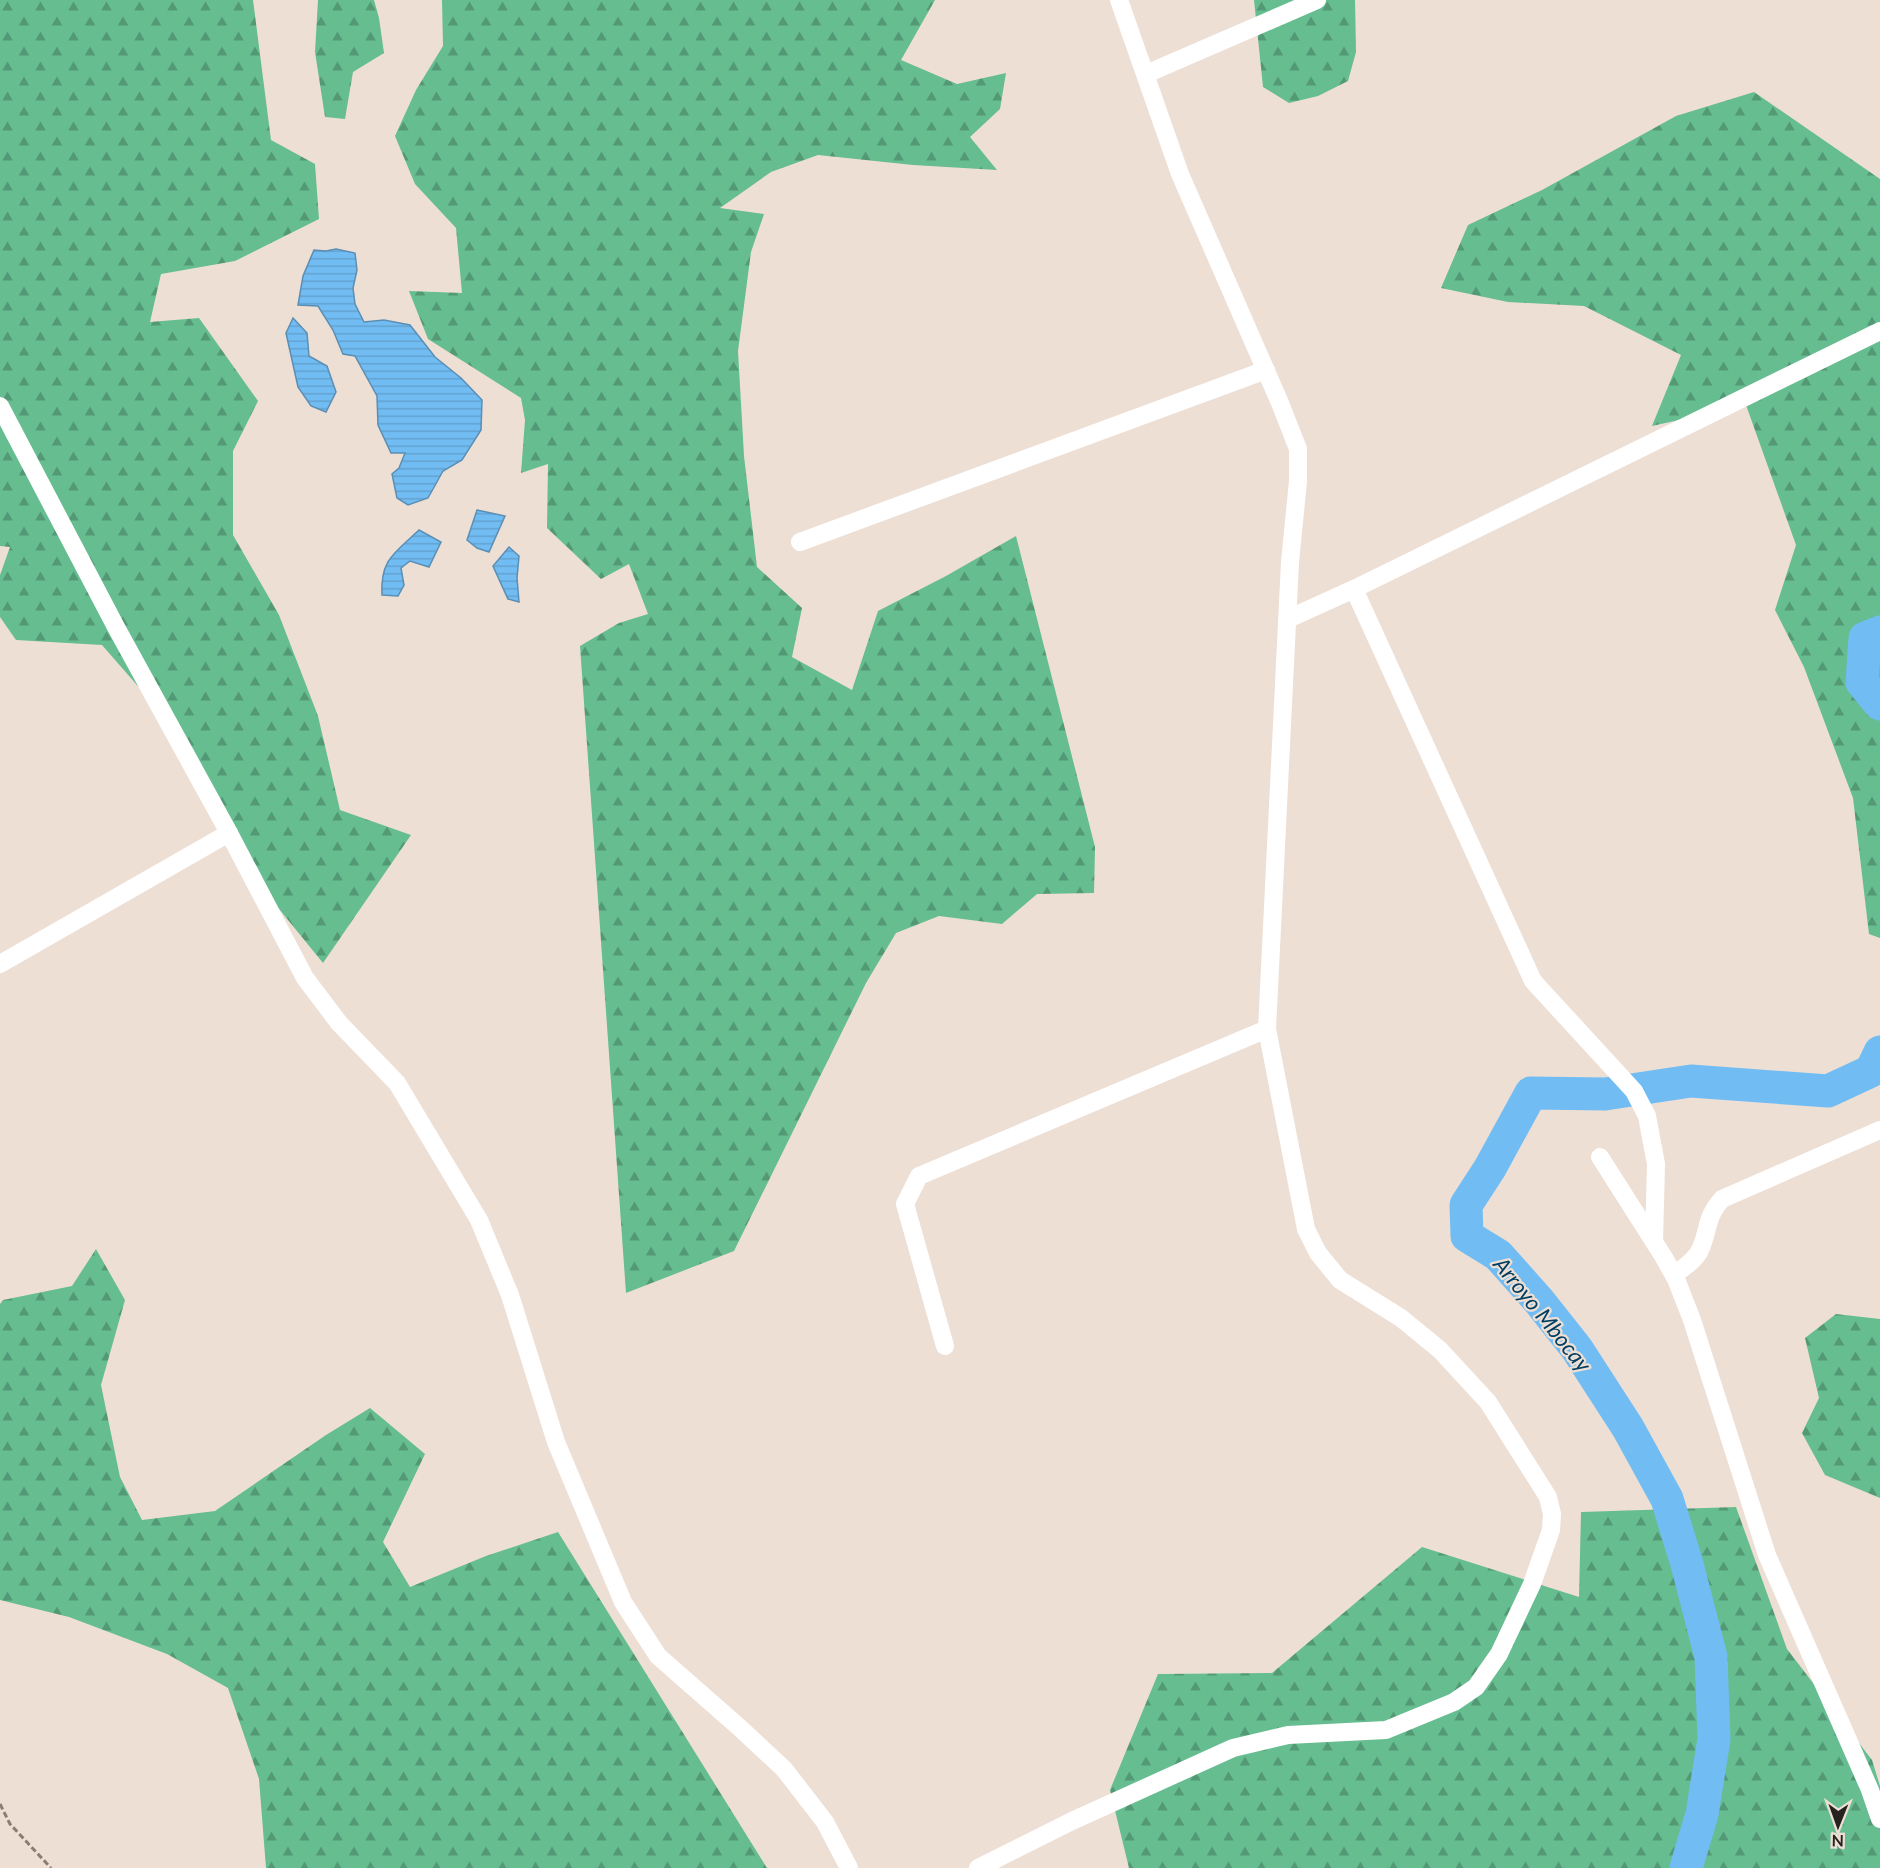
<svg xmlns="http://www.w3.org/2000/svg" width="1880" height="1868" viewBox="0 0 1880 1868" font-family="Lato,sans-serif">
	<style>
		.forest { fill: url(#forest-firs) }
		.water { fill: url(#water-rules); stroke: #5b8eb3; stroke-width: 1.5 }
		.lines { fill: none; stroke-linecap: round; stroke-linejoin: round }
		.river { stroke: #71bdf3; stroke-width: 33 }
		.path { stroke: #887e77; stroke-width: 3; stroke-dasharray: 6 3; stroke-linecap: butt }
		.minor { stroke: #fff; stroke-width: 18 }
		.labels { text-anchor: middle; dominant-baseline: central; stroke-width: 4.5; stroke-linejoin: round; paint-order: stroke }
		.water-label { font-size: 22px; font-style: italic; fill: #003f62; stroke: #eedfd5 }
	</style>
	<defs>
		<pattern id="forest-firs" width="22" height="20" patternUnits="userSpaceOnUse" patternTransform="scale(1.5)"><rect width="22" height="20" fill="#65bd90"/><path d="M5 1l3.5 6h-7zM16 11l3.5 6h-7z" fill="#539975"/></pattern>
		<pattern id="water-rules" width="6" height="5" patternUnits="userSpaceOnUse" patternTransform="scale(1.5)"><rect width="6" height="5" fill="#71bdf3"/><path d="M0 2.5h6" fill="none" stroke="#62a2d0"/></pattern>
	</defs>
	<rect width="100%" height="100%" fill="#eedfd5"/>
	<g class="forest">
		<polygon points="0,0 253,0 271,140 315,164 319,219 235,261 161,274 150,322 199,318 258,401 233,451 233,535 279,615 318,716 340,810 411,835 323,963 248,871 150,700 102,645 16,640 0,617 0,575 10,547 0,546"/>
		<polygon points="318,0 374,0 379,18 384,53 353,72 345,119 325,117 315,52"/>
		<polygon points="442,0 935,0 901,60 957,84 1006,73 1000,109 970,137 997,170 913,165 818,155 771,172 720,208 764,214 751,252 738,351 744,456 757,567 802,608 792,657 852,690 878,611 946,576 1016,536 1095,847 1094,893 1037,894 1002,924 939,916 896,933 866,983 734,1251 626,1293 580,646 619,623 648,614 629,564 601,579 547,528 548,464 521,473 525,420 521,398 428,339 409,291 462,293 456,228 415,184 395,136 416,90 443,46"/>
		<polygon points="1254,0 1355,0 1356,52 1348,81 1318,96 1289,103 1263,87"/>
		<polygon points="1754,92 1880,179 1880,938 1869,934 1853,798 1804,667 1775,610 1796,545 1746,405 1652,426 1681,355 1584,306 1508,302 1441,288 1468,225 1542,190 1676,116"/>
		<polygon points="96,1249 125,1300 101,1385 120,1477 142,1520 215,1511 326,1435 370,1408 425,1454 383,1542 410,1587 486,1556 558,1532 767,1868 266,1868 259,1779 228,1688 167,1654 69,1617 0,1600 0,1304 3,1300 72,1286"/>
		<polygon points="1836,1314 1880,1319 1880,1498 1825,1475 1802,1433 1819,1398 1805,1338"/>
		<polygon points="1736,1507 1787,1649 1872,1760 1880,1786 1880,1868 1129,1868 1110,1790 1158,1674 1272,1673 1422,1547 1579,1597 1581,1512"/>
	</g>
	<g class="water">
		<polygon points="336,249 355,253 357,270 353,288 355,304 364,322 384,320 410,325 435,357 461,378 482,400 481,430 462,460 443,471 428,498 408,505 397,498 392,474 399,468 405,453 391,453 378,425 377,396 355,356 343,354 333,330 318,306 298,305 303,276 314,250 326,251"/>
		<polygon points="293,318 307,333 309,356 327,366 336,392 326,412 311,406 298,387 286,333"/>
		<polygon points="477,510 505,516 489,552 477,548 467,540"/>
		<path d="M419,530L441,542L429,567L410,561L401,568L404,585L398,596L382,595C380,559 395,553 419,530Z"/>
		<polygon points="509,547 519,556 517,578 519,602 508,599 493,566"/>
	</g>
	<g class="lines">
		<g class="river">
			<polyline points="1880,632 1865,638 1862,682 1880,704"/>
			<polyline points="1686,1868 1702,1814 1714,1739 1711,1657 1687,1564 1667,1499 1628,1428 1577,1349 1539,1301 1498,1255 1467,1236 1466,1205 1490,1168 1531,1093 1605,1094 1691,1081 1828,1091 1871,1071 1880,1052"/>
		</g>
		<polyline class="path" points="0,1804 10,1824 51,1868"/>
		<g class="minor">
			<polyline points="1146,74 1317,0"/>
			<polyline points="0,406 117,629 229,833 305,978 339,1023 397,1083 479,1220 510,1295 556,1442 623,1602 658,1656 740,1728 784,1769 825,1822 849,1868"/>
			<polyline points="800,542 1266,370"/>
			<polyline points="1354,589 1533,981 1634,1091 1647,1116 1656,1164 1654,1241"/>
			<polyline points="1288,619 1354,589 1880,331"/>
			<polyline points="0,964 229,833"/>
			<polyline points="1600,1157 1663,1256 1676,1279 1692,1320 1767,1555 1870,1790 1880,1819"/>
			<path d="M1674,1275C1684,1267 1696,1260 1701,1248C1710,1226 1705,1219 1722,1199L1880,1130"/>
			<polyline points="945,1346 905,1204 919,1176 1267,1029"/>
			<polyline points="978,1868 1072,1821 1233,1748 1288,1735 1386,1730 1454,1702 1476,1687 1499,1654 1532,1584 1551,1530 1552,1514 1548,1497 1488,1402 1440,1350 1401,1318 1340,1280 1318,1253 1306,1229 1267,1029 1290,562 1298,481 1298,449 1280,403 1180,174 1119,0"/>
		</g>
	</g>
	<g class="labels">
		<g class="water-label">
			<text transform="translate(1543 1314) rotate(51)">Arroyo Mbocay</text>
		</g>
	</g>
	<g transform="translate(1838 1826) rotate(181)" stroke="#eedfd5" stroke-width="4.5" paint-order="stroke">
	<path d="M0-4.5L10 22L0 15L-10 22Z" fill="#27221e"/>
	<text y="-9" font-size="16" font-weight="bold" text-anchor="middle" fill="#27221e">N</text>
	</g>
</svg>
